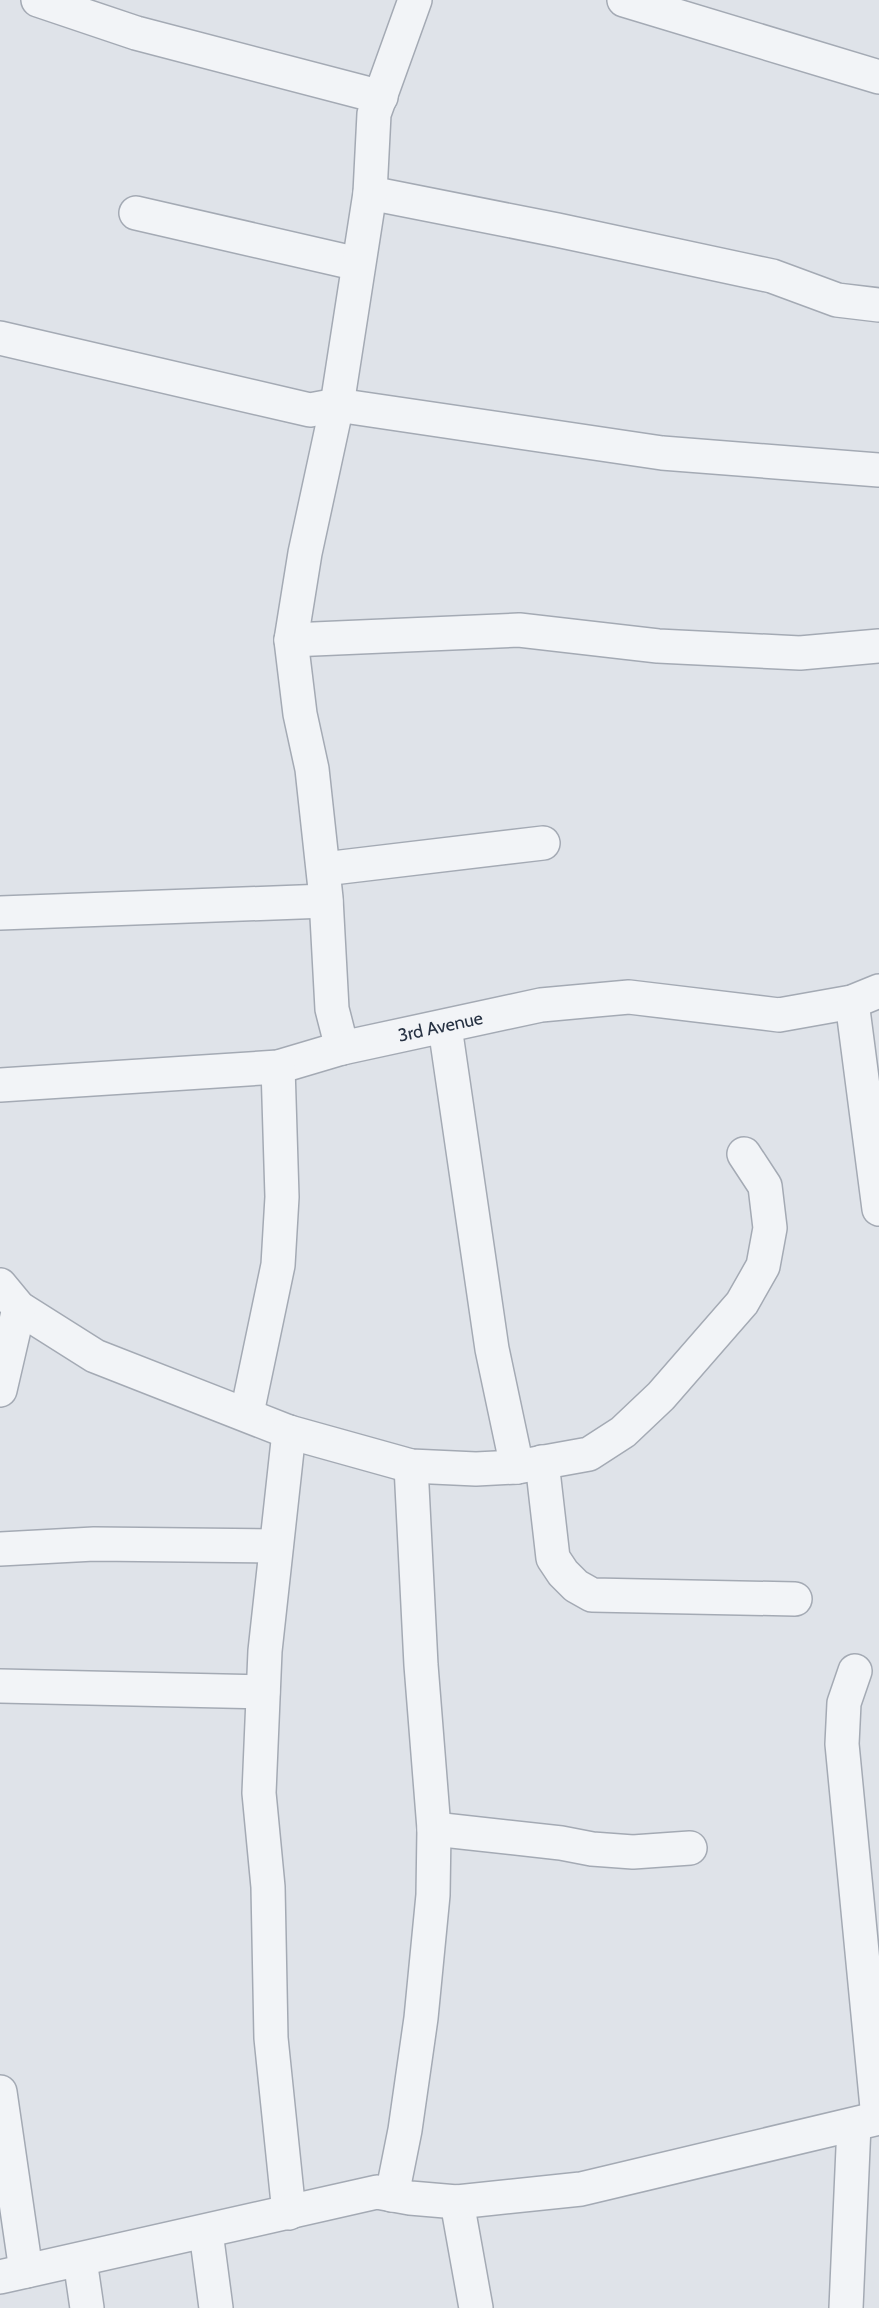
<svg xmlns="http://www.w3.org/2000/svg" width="879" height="2308" viewBox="0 0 879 2308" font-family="Cabin,sans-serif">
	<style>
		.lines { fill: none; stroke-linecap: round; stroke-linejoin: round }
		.minor-casing { stroke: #a4aab4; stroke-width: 36 }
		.minor { stroke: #f2f4f7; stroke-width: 33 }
		.labels { text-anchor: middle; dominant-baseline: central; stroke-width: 4.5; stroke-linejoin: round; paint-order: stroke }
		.street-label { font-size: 18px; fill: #263142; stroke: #eef2f7 }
	</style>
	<rect width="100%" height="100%" fill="#dfe3e9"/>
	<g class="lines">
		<g class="minor-casing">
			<g id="minor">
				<polyline points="38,0 136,33 381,97"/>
				<polyline points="624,0 879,77"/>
				<polyline points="370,193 557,230 772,276 837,300 879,305"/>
				<polyline points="136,213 358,264"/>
				<polyline points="0,338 310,410 337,405 662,453 879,470"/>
				<polyline points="291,640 519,630 658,646 800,653 879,646"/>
				<polyline points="324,869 543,843"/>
				<polyline points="0,913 326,901"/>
				<polyline points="852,1002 879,1209"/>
				<polyline points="445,1027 492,1349 517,1467"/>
				<polyline points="342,1048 332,1009 326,898 312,769 300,714 291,640 305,553 337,405 370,193 374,114 415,0"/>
				<path id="s1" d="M0,1085L278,1067L342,1048L541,1005L629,997L779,1015L852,1002L879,991"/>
				<polyline points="0,1285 19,1308 95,1356 289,1432 411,1466 476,1469 517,1467 589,1454 623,1432 661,1396 742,1303 763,1266 770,1228 765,1186 744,1154"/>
				<polyline points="0,1390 19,1308"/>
				<polyline points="247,1413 278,1265 282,1197 278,1067"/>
				<polyline points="542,1462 553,1558 563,1573 576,1586 592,1595 795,1599"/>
				<polyline points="0,1549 94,1544 276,1546"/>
				<polyline points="855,1671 844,1703 842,1744 878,2118"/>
				<polyline points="0,1686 263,1692"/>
				<polyline points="434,1829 561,1843 592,1849 633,1852 690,1848"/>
				<polyline points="0,2092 26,2271"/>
				<polyline points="392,2195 405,2130 421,2018 433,1895 434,1829 421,1665 411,1466"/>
				<polyline points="457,2202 476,2308"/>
				<polyline points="289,2213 271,2038 268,1887 259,1793 265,1651 289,1432"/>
				<polyline points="206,2232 216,2308"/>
				<polyline points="80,2260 87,2308"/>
				<polyline points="0,2277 377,2192 410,2198 457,2202 581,2189 879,2118"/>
				<polyline points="846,2308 854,2125"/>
			</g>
		</g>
		<use href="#minor" class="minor"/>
	</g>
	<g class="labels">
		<g class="street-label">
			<text stroke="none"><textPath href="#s1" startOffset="446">3rd Avenue</textPath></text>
		</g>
	</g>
</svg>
